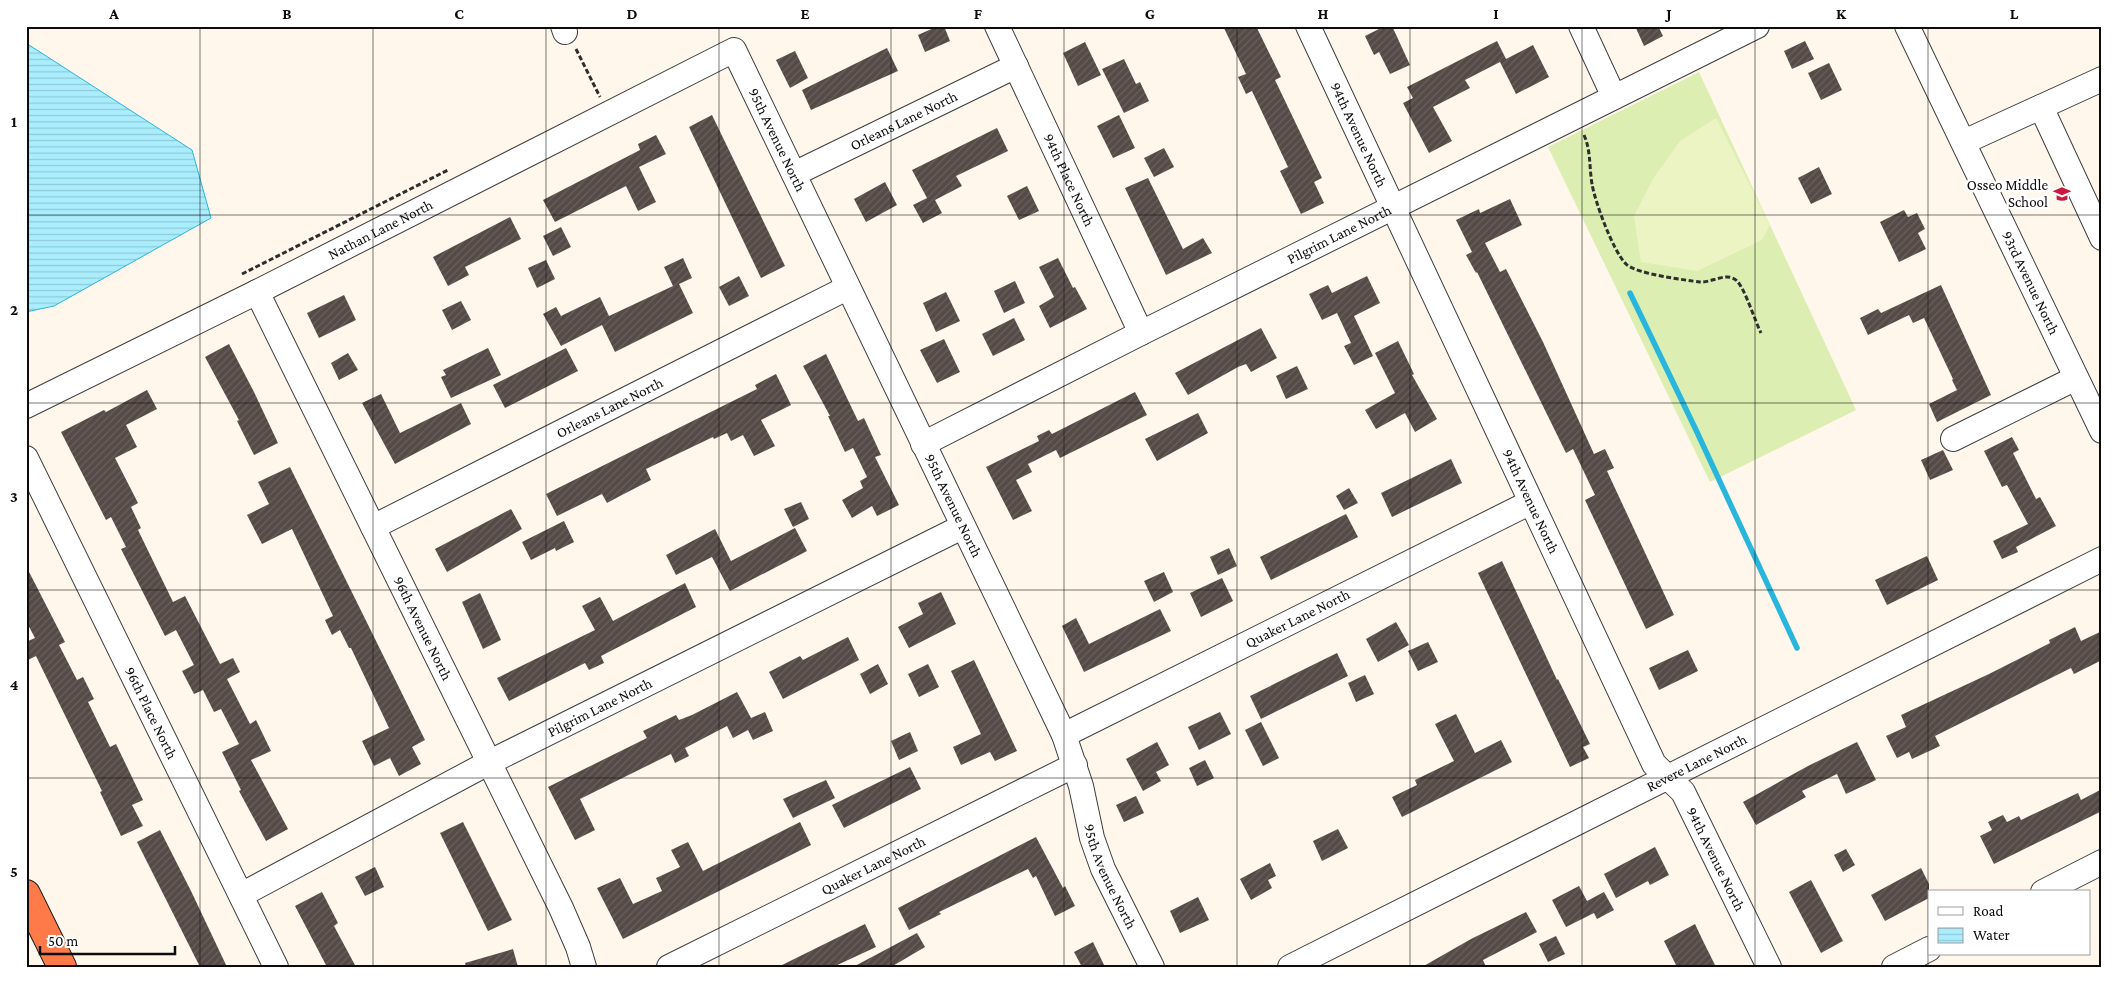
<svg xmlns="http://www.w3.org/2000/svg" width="2128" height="993" viewBox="0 0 2128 993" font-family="'Crimson Pro',serif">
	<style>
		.grass { fill: #dceeb1 }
		.pitch { fill: #ecf4c4 }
		.water { fill: url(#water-rules); stroke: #29b6dc }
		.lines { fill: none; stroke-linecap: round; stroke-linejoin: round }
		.stream { stroke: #29b6dc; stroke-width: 5.5 }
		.building { fill: url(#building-hatch) }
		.minor-casing { stroke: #3f3f3f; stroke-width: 26 }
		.highway-casing { stroke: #1d1d1d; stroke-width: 30 }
		.path { stroke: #2e2e2e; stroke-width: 3; stroke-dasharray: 5 2.5; stroke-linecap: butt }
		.minor { stroke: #fff; stroke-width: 24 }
		.highway { stroke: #ff7a49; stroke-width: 28 }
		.grid { fill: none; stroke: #0c0c0c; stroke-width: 1; stroke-opacity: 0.55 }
		.labels { text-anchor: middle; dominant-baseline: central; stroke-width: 5; stroke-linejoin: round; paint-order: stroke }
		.street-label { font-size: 15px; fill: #0c0c0c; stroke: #fff }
		.poi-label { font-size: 15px; fill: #0c0c0c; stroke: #fff; text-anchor: end }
		.neatline { fill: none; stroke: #0c0c0c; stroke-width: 2 }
		.grid-label { font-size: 16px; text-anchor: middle; font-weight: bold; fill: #0c0c0c }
	</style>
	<defs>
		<pattern id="water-rules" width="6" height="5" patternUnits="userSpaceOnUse" patternTransform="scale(1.25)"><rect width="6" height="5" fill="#aaedfd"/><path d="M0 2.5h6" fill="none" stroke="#91cad8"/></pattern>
		<pattern id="building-hatch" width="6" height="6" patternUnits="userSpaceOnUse" patternTransform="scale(1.25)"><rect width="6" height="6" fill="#564a47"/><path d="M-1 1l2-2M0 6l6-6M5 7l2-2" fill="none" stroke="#69605d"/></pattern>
	</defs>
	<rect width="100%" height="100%" fill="#fff7eb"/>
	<polygon class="grass" points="1699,72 1856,410 1710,482 1548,147"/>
	<polygon class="pitch" points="1716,118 1770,225 1762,240 1697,271 1641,262 1634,216 1654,177 1680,141"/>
	<polygon class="water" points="26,43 192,150 211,218 54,306 26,312"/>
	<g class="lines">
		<polyline class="stream" points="1630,293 1696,430 1797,648"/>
	</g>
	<g class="building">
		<polygon points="938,26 944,26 950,41 925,52 918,35"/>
		<polygon points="1223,26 1256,26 1281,77 1275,80 1322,178 1314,182 1324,203 1301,214 1280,171 1288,167 1252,91 1246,94 1238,77 1246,74"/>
		<polygon points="1385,26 1392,26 1410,65 1390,74 1379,52 1374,55 1365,36"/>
		<polygon points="1635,26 1658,26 1663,36 1644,46"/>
		<polygon points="1497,41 1506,59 1533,45 1549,77 1516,94 1500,62 1465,80 1470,88 1433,107 1452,141 1429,153 1403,103 1413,98 1407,87"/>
		<polygon points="1805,41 1814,59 1792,69 1784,51"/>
		<polygon points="1085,42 1101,75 1078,86 1063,53"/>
		<polygon points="887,48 898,71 811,110 802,90"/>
		<polygon points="795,51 808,78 790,88 776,60"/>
		<polygon points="1124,59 1136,84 1140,82 1149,101 1124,113 1102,69"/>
		<polygon points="1829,63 1842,90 1821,100 1808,73"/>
		<polygon points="712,115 785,266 761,278 689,127"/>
		<polygon points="1119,115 1135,148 1113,158 1097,126"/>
		<polygon points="997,128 1008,151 956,176 962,186 935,200 942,213 923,223 913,205 927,198 912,170"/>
		<polygon points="656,135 666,154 639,167 656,202 638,211 626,186 555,222 543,200 640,150 638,144"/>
		<polygon points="1164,148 1174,167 1154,177 1144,158"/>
		<polygon points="1819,167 1832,194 1811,204 1798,178"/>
		<polygon points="1148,178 1183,249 1203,238 1212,253 1166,275 1125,188"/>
		<polygon points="885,182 897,205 866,222 854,199"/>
		<polygon points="1027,186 1039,211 1019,220 1007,196"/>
		<polygon points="1510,199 1522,225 1485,243 1500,272 1506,269 1543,342 1594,454 1605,449 1614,468 1607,471 1674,615 1646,629 1585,500 1595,495 1573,449 1566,453 1477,272 1476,273 1466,255 1472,252 1456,220 1479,209 1480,213"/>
		<polygon points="1904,210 1908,217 1917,213 1925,229 1918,233 1926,249 1899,262 1880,222"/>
		<polygon points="510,217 521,239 465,267 469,275 448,286 433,257"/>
		<polygon points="561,227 571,247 553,256 543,236"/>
		<polygon points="683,258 692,278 679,284 693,313 615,352 602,325 561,346 543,314 556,307 561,316 600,297 609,316 673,286 664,267"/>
		<polygon points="1058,258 1073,288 1075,287 1087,309 1050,328 1039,306 1054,297 1039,267"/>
		<polygon points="546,260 555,279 537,288 528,268"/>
		<polygon points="739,276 749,296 729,306 719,287"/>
		<polygon points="1367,276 1380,303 1354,316 1373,356 1354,365 1344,346 1351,343 1337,313 1322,320 1309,294 1328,285 1332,293"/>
		<polygon points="1015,281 1025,303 1004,313 994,291"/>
		<polygon points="1941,285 1991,395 1937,422 1929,404 1957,390 1952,380 1953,379 1924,318 1913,323 1909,315 1868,335 1860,318 1878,309 1881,313"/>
		<polygon points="946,292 960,321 936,332 923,303"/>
		<polygon points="344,295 356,320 319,338 307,313"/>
		<polygon points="461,301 471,320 452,330 442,310"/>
		<polygon points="1014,318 1025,340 993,356 982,334"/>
		<polygon points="1261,328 1277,358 1251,372 1246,364 1238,367 1188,395 1175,373"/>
		<polygon points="944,339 960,372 937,383 920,350"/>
		<polygon points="1398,341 1414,374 1412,375 1437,419 1415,432 1405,413 1376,429 1365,410 1395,393 1375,353"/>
		<polygon points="229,344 254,392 278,443 254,455 237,421 239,420 205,357"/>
		<polygon points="488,348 501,375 451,398 441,377 446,375 443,370"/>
		<polygon points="566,348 578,371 505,408 493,385"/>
		<polygon points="348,353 358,370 339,380 331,363"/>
		<polygon points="826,354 858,421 864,418 881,455 875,457 899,505 877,516 872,506 852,518 842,500 863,488 860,481 867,477 853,448 845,452 828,416 830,416 803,366"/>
		<polygon points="1297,366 1308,389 1286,399 1276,376"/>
		<polygon points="776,374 791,405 761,420 775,446 754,456 743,435 731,441 727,433 714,439 713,437 646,469 651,480 620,496 607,503 602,494 557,516 546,494 757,389 755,385"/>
		<polygon points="147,390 157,409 126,425 137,447 115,458 138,503 131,507 141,528 138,530 173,602 185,596 220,664 233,658 240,672 227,679 250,724 256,720 271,751 251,760 288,829 266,841 239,791 241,790 222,752 239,744 221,709 214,712 203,690 194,694 182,671 194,665 176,630 165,636 121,549 126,547 111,517 106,520 61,432 104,410 106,412"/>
		<polygon points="1135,392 1147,415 1060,458 1056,450 1028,464 1032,472 1016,480 1032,511 1013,520 986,467 1039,441 1037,436 1049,430 1052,434"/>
		<polygon points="381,394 400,433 461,403 471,424 395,464 362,403"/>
		<polygon points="1198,413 1208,433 1157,461 1145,439"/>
		<polygon points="2012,437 2019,450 2013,453 2036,499 2040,497 2056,526 2016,547 2018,552 2002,559 1993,541 2028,524 2007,485 2002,487 1984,451"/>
		<polygon points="1943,450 1953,470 1930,480 1921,460"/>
		<polygon points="1451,459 1462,483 1392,517 1381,493"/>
		<polygon points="290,467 425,740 412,747 421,764 399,776 390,758 374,766 362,741 389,728 351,648 349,648 340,630 332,635 325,620 333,616 292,529 262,544 247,515 269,504 258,482"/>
		<polygon points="1349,488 1358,503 1344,510 1336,496"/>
		<polygon points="801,502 809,519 793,527 784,509"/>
		<polygon points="511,509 522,529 447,572 435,549"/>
		<polygon points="1346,514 1358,537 1271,580 1260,557"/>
		<polygon points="564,521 574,542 556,551 555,548 531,560 522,542"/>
		<polygon points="795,528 807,551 730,591 712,557 676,575 666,555 715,529 731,561"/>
		<polygon points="1229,548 1237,566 1218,575 1210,557"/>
		<polygon points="1927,556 1938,580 1887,605 1875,580"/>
		<polygon points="1502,561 1557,680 1558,679 1590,744 1583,747 1589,758 1570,767 1478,573"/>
		<polygon points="26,566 65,642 59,645 77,680 83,677 94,699 88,702 110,747 116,744 143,800 132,805 143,826 121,836 100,792 102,791 36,656 26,661 26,642 35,638 26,621"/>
		<polygon points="1164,572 1173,592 1154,602 1144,581"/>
		<polygon points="1222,578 1233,601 1201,617 1190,593"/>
		<polygon points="685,583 696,607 601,656 604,663 589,670 585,663 509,701 497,678 595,630 582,606 600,597 613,621"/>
		<polygon points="941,592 956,624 909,648 898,627 923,614 918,603"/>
		<polygon points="480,593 501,640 483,649 462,602"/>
		<polygon points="1160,609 1171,631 1084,672 1062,626 1076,618 1089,644"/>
		<polygon points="1396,622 1409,645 1378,662 1366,639"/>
		<polygon points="2075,627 2081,641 2102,631 2102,660 2074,674 2071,668 1935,736 1940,746 1912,759 1909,752 1897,758 1886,736 1906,727 1901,715 1989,674 2050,643 2049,640"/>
		<polygon points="848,637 859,660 783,699 769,672 800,656 803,660"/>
		<polygon points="1428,642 1438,662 1418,671 1408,651"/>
		<polygon points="1688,650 1698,671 1659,690 1649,668"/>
		<polygon points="1337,653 1348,676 1261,719 1250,696"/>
		<polygon points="974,660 1017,751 995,761 990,752 961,765 953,747 981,734 951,671"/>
		<polygon points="878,664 888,684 870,694 860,674"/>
		<polygon points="928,664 939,687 919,697 908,674"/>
		<polygon points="1365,675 1374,694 1356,702 1348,683"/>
		<polygon points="737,692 751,718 765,712 773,731 753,740 748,730 733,738 727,726 685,748 689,756 675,763 671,754 580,799 595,830 575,840 548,787 647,738 643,731 676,715 679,720 692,715"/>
		<polygon points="1220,712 1231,734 1199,750 1188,727"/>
		<polygon points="1456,714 1475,753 1501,740 1512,762 1402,817 1392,797 1417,785 1415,780 1454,761 1435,724"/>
		<polygon points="1261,722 1279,758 1263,766 1245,730"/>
		<polygon points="910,732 918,751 899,760 891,741"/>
		<polygon points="1157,742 1169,765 1156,772 1161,781 1143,791 1126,759"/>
		<polygon points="1857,742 1876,780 1846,794 1837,774 1802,791 1806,797 1756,825 1743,802 1808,766"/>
		<polygon points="1205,760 1214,778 1197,786 1189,768"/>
		<polygon points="910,767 921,789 844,828 832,805"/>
		<polygon points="826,780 835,798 793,818 783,799"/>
		<polygon points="2102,789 2102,811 1994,864 1980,836 1992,830 1988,822 2003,815 2007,822 2019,816 2021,820 2078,793 2081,800"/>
		<polygon points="1136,796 1144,813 1124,822 1116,805"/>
		<polygon points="463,822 512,920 488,931 440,833"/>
		<polygon points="800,822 811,845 623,939 597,888 620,878 633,904 662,891 656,878 680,867 671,850 688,842 703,871"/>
		<polygon points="1338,829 1348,848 1322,861 1313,841"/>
		<polygon points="160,830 191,891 227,967 200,967 137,842"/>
		<polygon points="1036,837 1063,888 1065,886 1075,906 1055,916 1036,876 1033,878 1028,869 939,912 941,914 909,930 898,908"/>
		<polygon points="1655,847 1669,875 1650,885 1648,881 1616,898 1604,874"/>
		<polygon points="1846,849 1855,865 1843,872 1834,855"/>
		<polygon points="1270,863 1276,876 1268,880 1272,888 1251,900 1240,879"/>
		<polygon points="375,867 384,887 365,896 355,877"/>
		<polygon points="1921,868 1929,884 1929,898 1885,921 1871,895"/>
		<polygon points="1811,880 1843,941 1821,953 1789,892"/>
		<polygon points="1579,886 1587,901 1604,892 1614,910 1597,919 1594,913 1566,927 1552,900"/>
		<polygon points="322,892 338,923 334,926 356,967 327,967 295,906"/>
		<polygon points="1198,897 1209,920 1180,933 1170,911"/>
		<polygon points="1526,912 1537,932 1483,960 1486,967 1422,967 1471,939"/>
		<polygon points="865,924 876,947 833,967 778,967"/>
		<polygon points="1695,924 1704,943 1716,967 1677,967 1664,941"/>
		<polygon points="917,933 925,947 891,967 853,967"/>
		<polygon points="1556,936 1565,954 1548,962 1539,944"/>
		<polygon points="1093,942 1105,967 1082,967 1074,952"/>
		<polygon points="513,949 518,967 466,967 465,963"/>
	</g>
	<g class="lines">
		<g class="minor-casing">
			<g id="minor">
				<polyline points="563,26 565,32"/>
				<path id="s1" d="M997,26L1141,333"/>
				<path id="s2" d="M1308,26L1654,764L1683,792L1769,967"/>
				<polyline points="1581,26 1614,97"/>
				<path id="s3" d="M1907,26L2102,431"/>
				<polyline points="2041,107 2102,238"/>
				<polyline points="1964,142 2102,79"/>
				<path id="s4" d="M794,174L1016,66"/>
				<path id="s5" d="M257,292L561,908L578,947L584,967"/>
				<path id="s6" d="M26,406L257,292L734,50L1064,735L1081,786L1092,838L1103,869L1152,967"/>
				<polyline points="1953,439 2076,378"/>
				<path id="s7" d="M923,444L1141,333L1757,26"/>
				<path id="s8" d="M26,458L276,967"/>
				<path id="s9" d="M373,527L847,288"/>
				<path id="s10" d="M1064,735L1531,502"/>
				<polyline points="2043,892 2102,862"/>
				<path id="s11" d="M241,895L490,762L962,527"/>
				<path id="s12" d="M669,967L1075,765"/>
				<path id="s13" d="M1290,967L2102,559"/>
				<polyline points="1894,967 1929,949"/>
			</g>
		</g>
		<g class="highway-casing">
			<polyline id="highway" points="26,894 62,967"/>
		</g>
		<g class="path">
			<polyline points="576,49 600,97"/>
			<path d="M1584,135C1591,151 1589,166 1592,184C1595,202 1613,251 1626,264C1636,274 1685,280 1700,282C1712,283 1727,271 1737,281C1745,289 1755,321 1761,333"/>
			<polyline points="242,274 448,170"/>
		</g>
		<use href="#minor" class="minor"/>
		<use href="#highway" class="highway"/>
	</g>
	<path class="grid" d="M200,26V967M373,26V967M546,26V967M719,26V967M891,26V967M1064,26V967M1237,26V967M1410,26V967M1582,26V967M1755,26V967M1928,26V967M26,215H2102M26,403H2102M26,590H2102M26,778H2102"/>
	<defs>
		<g id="school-bare" transform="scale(1.35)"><path d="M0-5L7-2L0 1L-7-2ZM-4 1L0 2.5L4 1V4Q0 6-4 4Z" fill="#cb1640" stroke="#fff" stroke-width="2.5" paint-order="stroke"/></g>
	</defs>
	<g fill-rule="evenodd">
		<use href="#school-bare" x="2062" y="194"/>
	</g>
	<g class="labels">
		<g class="street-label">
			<text stroke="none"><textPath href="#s4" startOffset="122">Orleans Lane North</textPath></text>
			<text stroke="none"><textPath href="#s2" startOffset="120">94th Avenue North</textPath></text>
			<text stroke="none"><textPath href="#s6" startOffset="892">95th Avenue North</textPath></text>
			<text stroke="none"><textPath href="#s1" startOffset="170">94th Place North</textPath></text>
			<text stroke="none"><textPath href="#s6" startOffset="396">Nathan Lane North</textPath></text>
			<text stroke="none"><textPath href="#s7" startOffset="466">Pilgrim Lane North</textPath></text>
			<text stroke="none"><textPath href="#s3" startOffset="285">93rd Avenue North</textPath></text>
			<text stroke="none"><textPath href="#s9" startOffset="265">Orleans Lane North</textPath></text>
			<text stroke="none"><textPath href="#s2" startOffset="525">94th Avenue North</textPath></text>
			<text stroke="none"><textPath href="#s6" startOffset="1298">95th Avenue North</textPath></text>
			<text stroke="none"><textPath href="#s10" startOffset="261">Quaker Lane North</textPath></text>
			<text stroke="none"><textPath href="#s5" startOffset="375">96th Avenue North</textPath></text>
			<text stroke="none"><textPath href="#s11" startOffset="405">Pilgrim Lane North</textPath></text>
			<text stroke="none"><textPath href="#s8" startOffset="284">96th Place North</textPath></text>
			<text stroke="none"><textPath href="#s13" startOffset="455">Revere Lane North</textPath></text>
			<text stroke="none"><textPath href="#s2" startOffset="930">94th Avenue North</textPath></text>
			<text stroke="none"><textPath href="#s12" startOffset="228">Quaker Lane North</textPath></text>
			<text stroke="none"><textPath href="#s6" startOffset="1702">95th Avenue North</textPath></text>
		</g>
		<g class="poi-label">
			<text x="2048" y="185">Osseo Middle<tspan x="2048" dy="17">School</tspan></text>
		</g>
	</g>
	<rect width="2128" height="993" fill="none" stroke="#ffffff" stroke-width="55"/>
	<rect x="1928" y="890" width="162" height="65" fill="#ffffff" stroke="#9e9e9e"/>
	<rect x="1938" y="907" width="25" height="8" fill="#ffffff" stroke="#9e9e9e"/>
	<text x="1973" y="916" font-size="15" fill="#0c0c0c">Road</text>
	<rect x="1938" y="928" width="25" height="15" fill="url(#water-rules)" stroke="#9e9e9e"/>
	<text x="1973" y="940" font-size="15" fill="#0c0c0c">Water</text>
	<path d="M40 946v8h135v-8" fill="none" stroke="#0c0c0c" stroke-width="2.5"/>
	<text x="48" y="946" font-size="15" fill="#0c0c0c" stroke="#ffffff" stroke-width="4" paint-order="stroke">50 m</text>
	<rect x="28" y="28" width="2072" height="938" class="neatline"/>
	<g class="grid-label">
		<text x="114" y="19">A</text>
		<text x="287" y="19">B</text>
		<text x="459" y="19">C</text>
		<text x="632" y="19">D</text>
		<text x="805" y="19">E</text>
		<text x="978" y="19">F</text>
		<text x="1150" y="19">G</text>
		<text x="1323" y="19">H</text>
		<text x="1496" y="19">I</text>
		<text x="1669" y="19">J</text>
		<text x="1841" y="19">K</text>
		<text x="2014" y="19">L</text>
		<text x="14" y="127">1</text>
		<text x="14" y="315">2</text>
		<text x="14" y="502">3</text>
		<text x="14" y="690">4</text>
		<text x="14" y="877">5</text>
	</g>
</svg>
